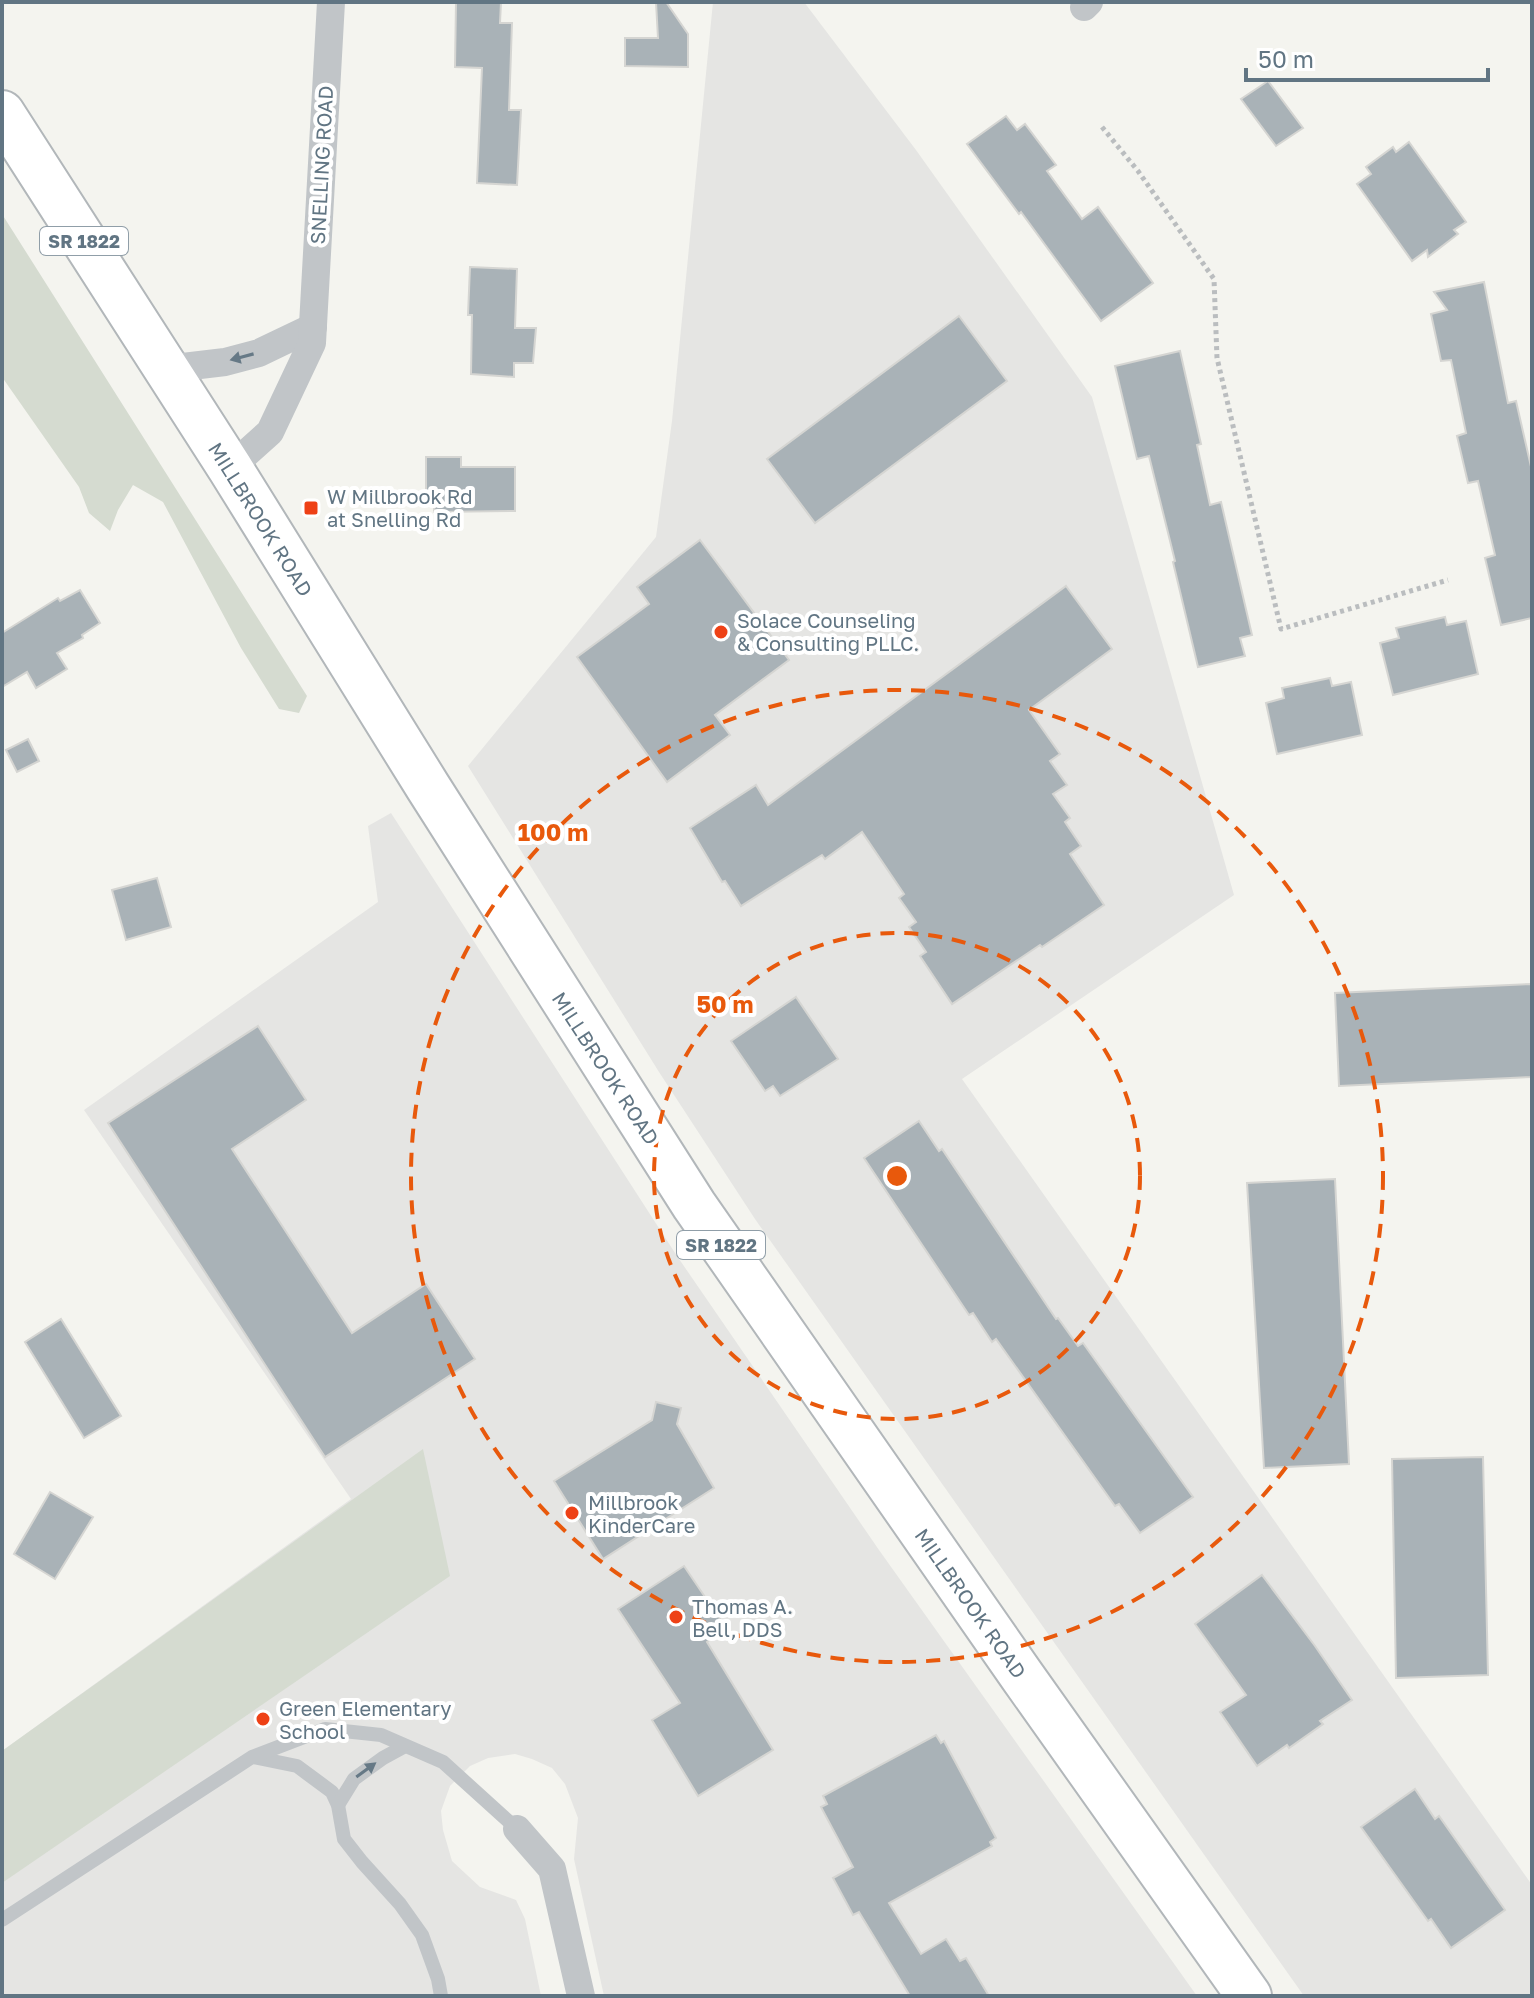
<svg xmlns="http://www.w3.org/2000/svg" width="1534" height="1998" viewBox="0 0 1534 1998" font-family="'Golos Text',sans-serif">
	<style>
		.built { fill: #e5e5e3 }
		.green { fill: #d5dbd0 }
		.building { fill: #a9b2b7; stroke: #d5d5d2; stroke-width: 2 }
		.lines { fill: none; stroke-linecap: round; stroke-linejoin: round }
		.primary-casing { stroke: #b2b7ba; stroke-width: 48 }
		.path { stroke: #babdbf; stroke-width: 5; stroke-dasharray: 4 4; stroke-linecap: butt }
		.service { stroke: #c1c5c8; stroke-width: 14 }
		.minor { stroke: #c1c5c8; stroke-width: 28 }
		.primary { stroke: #fff; stroke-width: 44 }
		.oneway { fill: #667986 }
		.ring { fill: none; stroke: #e8590c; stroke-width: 4; stroke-dasharray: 14 10 }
		.poi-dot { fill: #ee4116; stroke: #fff; stroke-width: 3 }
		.labels { text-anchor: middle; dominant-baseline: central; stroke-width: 8; stroke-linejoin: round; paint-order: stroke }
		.shield { fill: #fff; stroke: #909ea8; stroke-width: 2 }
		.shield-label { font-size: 18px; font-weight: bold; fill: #617583 }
		.street-label { font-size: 20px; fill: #617583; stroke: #fff }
		.poi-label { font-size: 20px; fill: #617583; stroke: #fff; text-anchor: start }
		.centre { fill: #e8590c; stroke: #fff; stroke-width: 4 }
		.ring-label { font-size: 24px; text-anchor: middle; font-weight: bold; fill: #e8590c; stroke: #fff; stroke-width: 8; stroke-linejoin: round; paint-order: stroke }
	</style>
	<rect width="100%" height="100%" fill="#f4f4ef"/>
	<g class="built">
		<polygon points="713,2 804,2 916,150 1092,397 1234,895 962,1079 1532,1885 1532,1996 1304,1996 755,1219 659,1072 468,766 656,537 672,421"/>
		<polygon points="391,813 677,1256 879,1550 1197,1996 604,1996 574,1859 578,1818 565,1784 552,1768 532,1759 515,1754 488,1758 470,1766 450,1786 441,1811 443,1830 452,1861 480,1887 516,1900 525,1919 541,1996 2,1996 2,1751 351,1499 84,1110 378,902 368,826"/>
	</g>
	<g class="green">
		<polygon points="2,214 307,696 299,713 279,709 241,648 163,502 133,485 118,510 110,531 89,513 79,487 2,377"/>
		<polygon points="423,1449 450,1576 2,1883 2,1751"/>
	</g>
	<g class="building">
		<polygon points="456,2 501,2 500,23 512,23 509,110 521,110 517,185 477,183 482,68 455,67"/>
		<polygon points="656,2 666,2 688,34 688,67 625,66 625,38 658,38"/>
		<polygon points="1268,81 1303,128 1276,146 1241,99"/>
		<polygon points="1006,116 1017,130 1025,124 1056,165 1047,171 1082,219 1098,207 1153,283 1101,321 1021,212 1019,214 967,144"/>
		<polygon points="1409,142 1466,222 1454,230 1458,234 1428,257 1427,250 1412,261 1357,184 1371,174 1366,167 1393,147 1396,152"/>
		<polygon points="470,267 517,269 515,328 536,328 533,363 514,363 514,377 471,374 472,315 468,315"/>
		<polygon points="1484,282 1508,403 1516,401 1532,471 1532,618 1501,625 1485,558 1495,555 1478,481 1468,483 1457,436 1466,433 1451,360 1441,361 1431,314 1447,310 1434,292"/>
		<polygon points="959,316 1007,381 815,523 767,459"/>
		<polygon points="1180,351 1201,444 1197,445 1210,505 1221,502 1252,635 1240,638 1245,656 1198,667 1173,562 1175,561 1149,456 1137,459 1115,366"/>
		<polygon points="426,457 461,457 461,467 515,467 515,511 434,512 435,497 426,497"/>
		<polygon points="700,540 789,660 715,715 730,735 667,782 577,657 649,604 637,587"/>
		<polygon points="1066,586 1112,649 1029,710 1060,754 1050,761 1067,785 1053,794 1070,818 1065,822 1081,846 1070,854 1104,905 1042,947 1040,945 952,1004 920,956 926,952 909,927 916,922 899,898 904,894 862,832 825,859 822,855 741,906 725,881 722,882 690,828 756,785 768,805"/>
		<polygon points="80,590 100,623 82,635 83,638 57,653 67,669 36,688 27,672 2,687 2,633 58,598 60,601"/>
		<polygon points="1445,617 1447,625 1466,621 1478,674 1393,695 1380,643 1399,638 1396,628"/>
		<polygon points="1330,678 1332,686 1351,682 1362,735 1277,754 1266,703 1284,698 1282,688"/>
		<polygon points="28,739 39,761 17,772 6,750"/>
		<polygon points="157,878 171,927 126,940 112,890"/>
		<polygon points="1532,984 1532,1077 1339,1086 1335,993"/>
		<polygon points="796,997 838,1059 780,1096 773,1086 765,1091 731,1041"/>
		<polygon points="258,1026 306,1100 232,1149 352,1333 426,1284 475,1359 325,1457 108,1123"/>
		<polygon points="919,1121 939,1151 942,1149 1056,1319 1058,1318 1078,1346 1083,1343 1193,1497 1140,1533 1119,1504 1115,1506 996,1339 992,1342 973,1313 969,1315 864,1158"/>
		<polygon points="1335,1179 1349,1464 1264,1468 1247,1183"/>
		<polygon points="61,1319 121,1416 84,1438 25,1342"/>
		<polygon points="656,1402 681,1408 677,1424 714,1488 603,1559 554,1481 652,1420"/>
		<polygon points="1483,1457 1488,1675 1396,1678 1392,1459"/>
		<polygon points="50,1492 93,1517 55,1579 14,1554"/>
		<polygon points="684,1566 726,1628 707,1642 773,1750 698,1796 652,1720 680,1703 618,1609"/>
		<polygon points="1262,1575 1315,1646 1352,1700 1320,1721 1323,1724 1289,1748 1287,1745 1257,1766 1220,1712 1246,1695 1195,1624"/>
		<polygon points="936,1735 941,1743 944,1741 996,1838 990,1842 992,1846 889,1903 921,1954 946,1939 960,1961 966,1958 989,1996 910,1996 859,1912 853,1915 833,1878 853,1867 821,1807 827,1804 823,1796"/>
		<polygon points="1415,1789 1435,1819 1439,1816 1505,1910 1451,1948 1431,1919 1428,1921 1361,1827"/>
	</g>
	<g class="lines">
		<g class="primary-casing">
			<polyline id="primary" points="2,113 230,468 428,787 694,1205 1022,1676 1249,1996"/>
		</g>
		<polyline class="path" points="1102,127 1138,171 1214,279 1217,358 1281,629 1448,580"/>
		<g class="service">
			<polyline points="253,1757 297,1766 332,1792 338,1805 344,1839 362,1862 400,1904 422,1935 438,1979 441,1996"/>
			<polyline points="338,1805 354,1779 383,1758 405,1746"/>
			<polyline points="2,1920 252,1757 325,1729 381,1735 443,1762 517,1829"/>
		</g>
		<g class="minor">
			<polyline points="1084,7 1089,2"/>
			<polyline points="166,369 225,362 259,353 313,327"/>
			<polyline points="230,468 270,432 312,343 331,2"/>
			<polyline points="517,1829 552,1869 581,1996"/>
		</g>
		<use href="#primary" class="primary"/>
	</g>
	<defs><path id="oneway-solid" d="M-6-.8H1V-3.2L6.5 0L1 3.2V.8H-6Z" transform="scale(2)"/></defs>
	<g class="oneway">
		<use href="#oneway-solid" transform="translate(242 357) rotate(165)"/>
		<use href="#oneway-solid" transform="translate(366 1770) rotate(-36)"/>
	</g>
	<g class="ring">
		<circle cx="897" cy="1176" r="243"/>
		<circle cx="897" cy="1176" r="486"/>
	</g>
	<g class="poi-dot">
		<rect x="303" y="500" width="16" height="16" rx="4"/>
		<circle cx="721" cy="632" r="8"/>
		<circle cx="572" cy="1513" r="8"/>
		<circle cx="676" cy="1617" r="8"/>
		<circle cx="263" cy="1719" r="8"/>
	</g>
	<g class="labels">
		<g class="shield">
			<rect x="40" y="227" width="88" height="28" rx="6"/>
			<rect x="677" y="1231" width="88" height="28" rx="6"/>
		</g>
		<g class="shield-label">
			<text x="84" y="241">SR 1822</text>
			<text x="721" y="1245">SR 1822</text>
		</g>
		<g class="street-label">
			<text transform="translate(321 165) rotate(-87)">SNELLING ROAD</text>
			<text transform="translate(261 519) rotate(58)">MILLBROOK ROAD</text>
			<text transform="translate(606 1068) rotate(57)">MILLBROOK ROAD</text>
			<text transform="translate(971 1603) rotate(55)">MILLBROOK ROAD</text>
		</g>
		<g class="poi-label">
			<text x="327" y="496">W Millbrook Rd<tspan x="327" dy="23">at Snelling Rd</tspan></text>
			<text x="737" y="620">Solace Counseling<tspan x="737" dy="23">&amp; Consulting PLLC.</tspan></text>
			<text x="588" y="1502">Millbrook<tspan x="588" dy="23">KinderCare</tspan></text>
			<text x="692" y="1606">Thomas A.<tspan x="692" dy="23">Bell, DDS</tspan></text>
			<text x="279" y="1708">Green Elementary<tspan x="279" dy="23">School</tspan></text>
		</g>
	</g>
	<circle cx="897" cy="1176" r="12" class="centre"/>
	<g class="ring-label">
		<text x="553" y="841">100 m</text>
		<text x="725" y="1013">50 m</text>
	</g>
	<rect width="1534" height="1998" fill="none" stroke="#617583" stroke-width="8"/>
	<path d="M1246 68v12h242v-12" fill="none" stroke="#617583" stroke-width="4"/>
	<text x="1258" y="68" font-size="24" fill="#617583" stroke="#ffffff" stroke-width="6" paint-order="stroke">50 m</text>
</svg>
